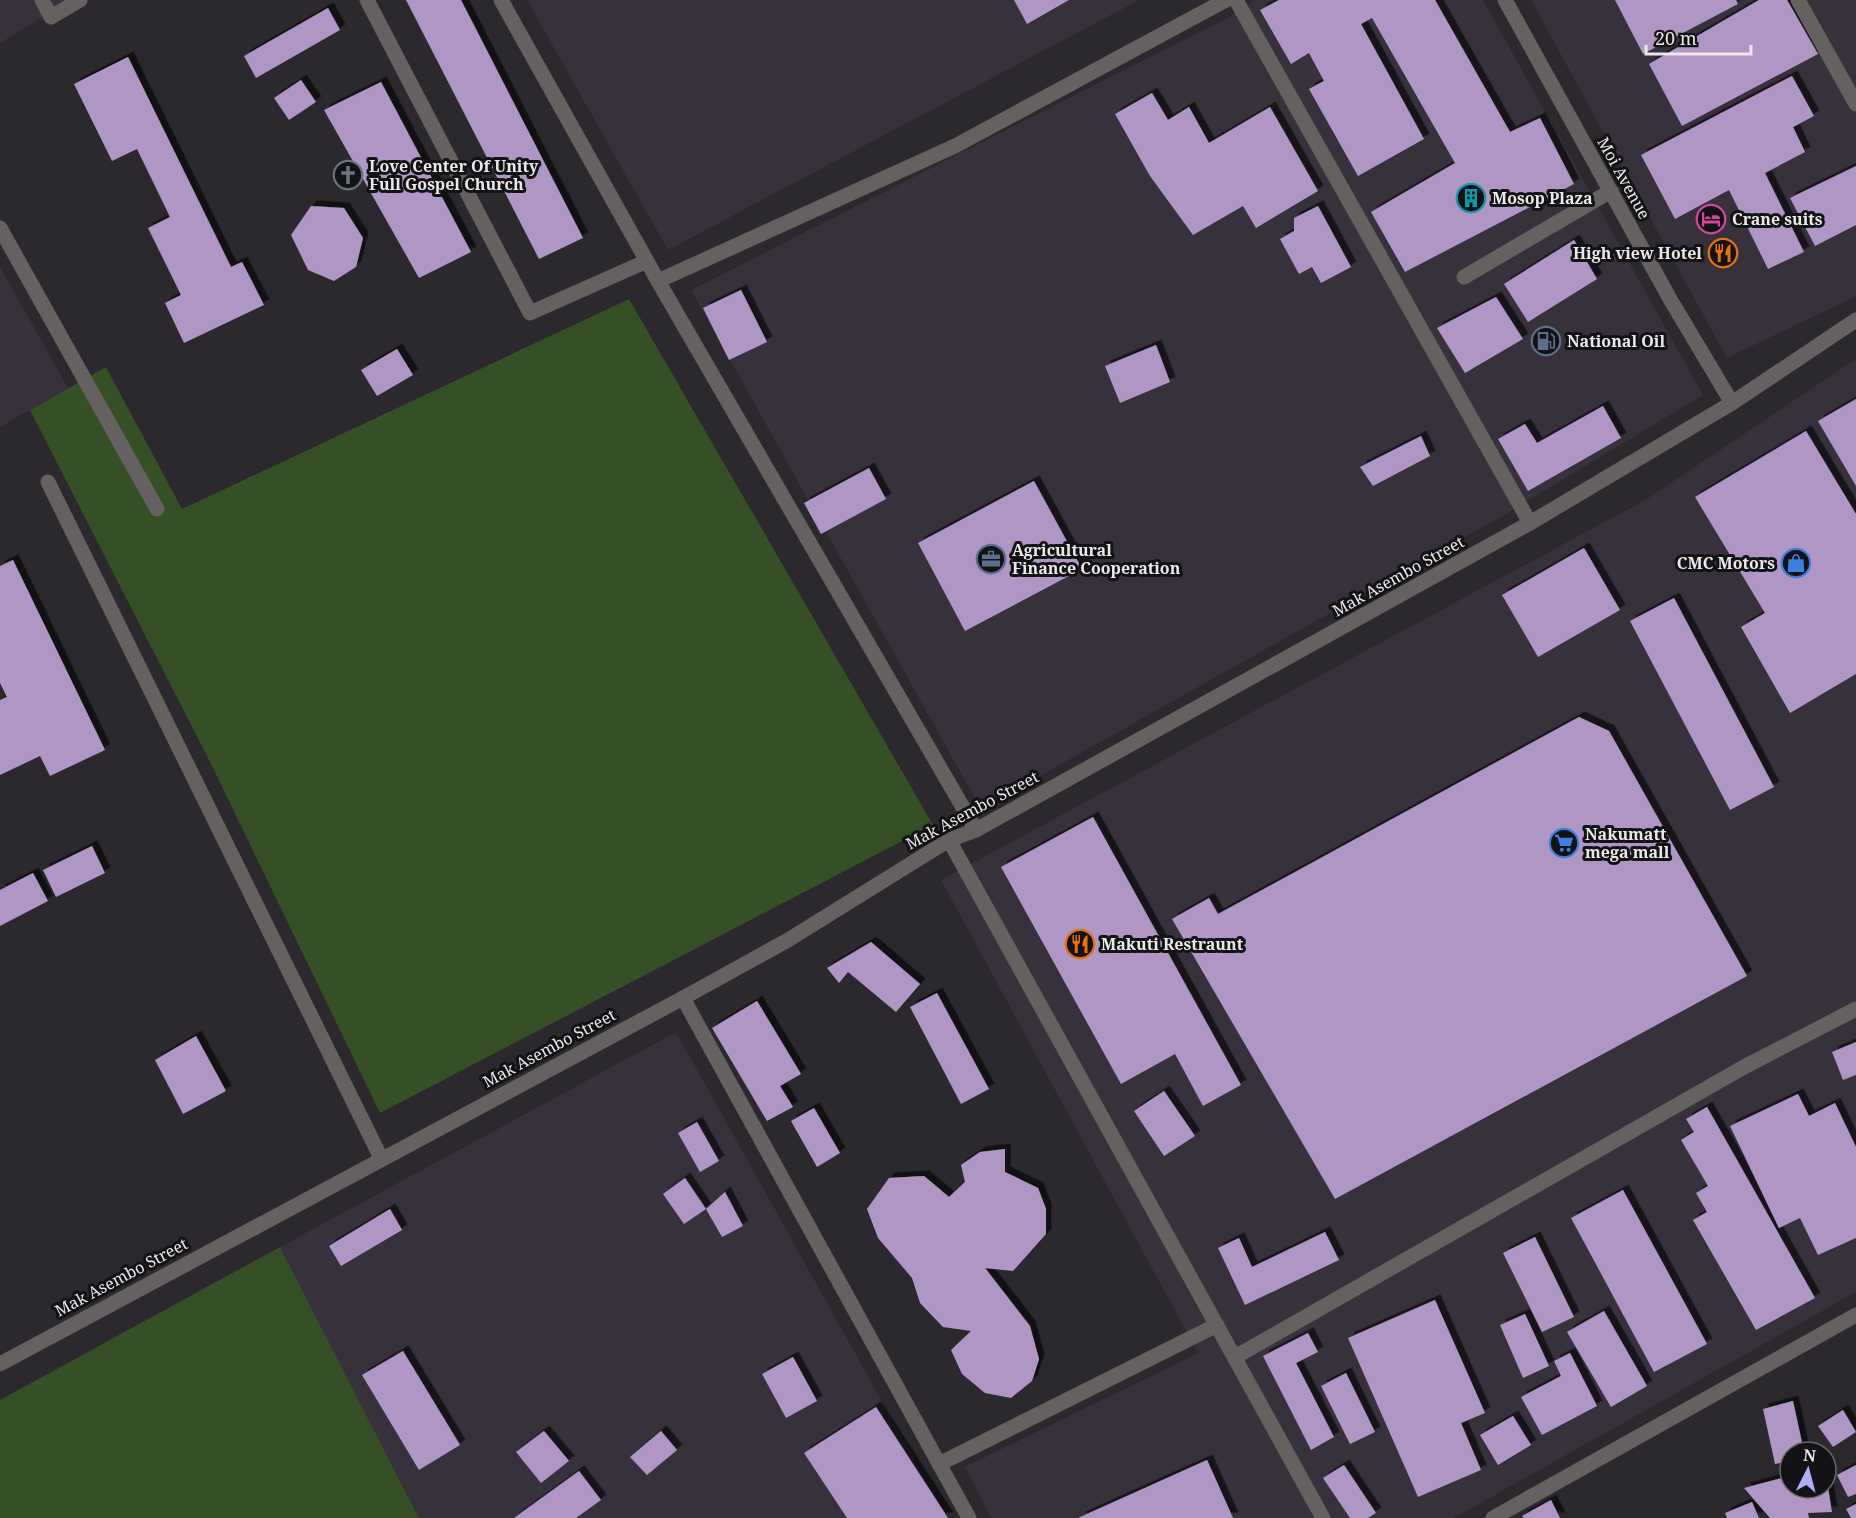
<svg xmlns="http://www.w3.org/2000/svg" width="1856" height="1518" viewBox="0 0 1856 1518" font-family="'Noto Serif',serif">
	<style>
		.built { fill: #37313b }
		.green { fill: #354f26 }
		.building { fill: #b096c5; filter: url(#shadow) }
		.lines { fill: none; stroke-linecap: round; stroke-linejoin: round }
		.minor { stroke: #646160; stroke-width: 15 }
		.labels { text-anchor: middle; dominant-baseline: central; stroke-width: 6; stroke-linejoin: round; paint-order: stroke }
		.poi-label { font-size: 16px; font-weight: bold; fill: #eae8eb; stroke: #131214; text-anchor: start }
		.street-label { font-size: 16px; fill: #eae8eb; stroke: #131214 }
	</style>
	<defs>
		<filter id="shadow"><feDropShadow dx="5.5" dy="-5.5" stdDeviation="0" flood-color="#0009"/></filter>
	</defs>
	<rect width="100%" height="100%" fill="#2b292d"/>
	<g class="built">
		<polygon points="0,0 71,0 0,43"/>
		<polygon points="527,0 1139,0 668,250"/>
		<polygon points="1254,0 1483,0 1703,395 1501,517 981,809 691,290 1229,17"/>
		<polygon points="1531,0 1856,0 1856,296 1727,358"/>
		<polygon points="0,267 68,388 0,427"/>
		<polygon points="1856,359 1856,1292 1454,1518 991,1518 965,1467 1198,1353 941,880 1647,499"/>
		<polygon points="676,1032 947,1518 419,1518 280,1247"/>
	</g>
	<g class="green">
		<polygon points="629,299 933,825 380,1113 211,764 30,410 106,367 182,509"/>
		<polygon points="280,1247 419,1518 0,1518 0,1400"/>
	</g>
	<g class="building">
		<polygon points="406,0 461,0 583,238 539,259"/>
		<polygon points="1014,0 1069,0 1027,24"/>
		<polygon points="1279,0 1435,0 1510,132 1540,118 1574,184 1405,272 1371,212 1455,163 1372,18 1361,24 1424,139 1358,176 1309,89 1324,81 1309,53 1291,64 1260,10"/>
		<polygon points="1615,0 1736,0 1738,4 1643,54"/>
		<polygon points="1759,0 1787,0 1818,54 1682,126 1649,64"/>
		<polygon points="328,8 340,30 256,78 244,56"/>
		<polygon points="128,57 231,267 242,262 264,305 184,343 165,303 181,295 148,228 170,217 137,149 112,161 74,84"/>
		<polygon points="1792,76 1814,116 1793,127 1805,152 1765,173 1804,252 1768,269 1729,190 1675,219 1641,155"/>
		<polygon points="301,80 316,102 289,120 274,98"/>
		<polygon points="381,82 471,252 419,278 324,110"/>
		<polygon points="1152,93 1168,120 1189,107 1209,143 1270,107 1318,191 1256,228 1243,206 1193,235 1150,176 1115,114"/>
		<polygon points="1856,166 1856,225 1815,246 1790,198"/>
		<polygon points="311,206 344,208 363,238 356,267 334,281 308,270 291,235"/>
		<polygon points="1318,206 1351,267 1321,283 1312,267 1299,274 1280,239 1294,231 1294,218"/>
		<polygon points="1574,240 1597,279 1528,322 1504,284"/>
		<polygon points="741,290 767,342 729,360 703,308"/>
		<polygon points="1496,297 1523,339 1465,373 1437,328"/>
		<polygon points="1156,345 1170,382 1120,403 1105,366"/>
		<polygon points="397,349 413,375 377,396 361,370"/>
		<polygon points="1856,399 1856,486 1818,421"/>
		<polygon points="1603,406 1621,438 1528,491 1498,439 1525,424 1537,443"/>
		<polygon points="1806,431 1856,514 1856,674 1790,713 1741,627 1765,613 1695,497"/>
		<polygon points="1421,436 1430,456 1373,486 1360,467"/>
		<polygon points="869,468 886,499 821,534 804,503"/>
		<polygon points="1034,481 1082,569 965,631 918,543"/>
		<polygon points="1584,548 1620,610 1538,657 1502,595"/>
		<polygon points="13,560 105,750 50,776 40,756 0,775 0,700 7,697 0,683 0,566"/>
		<polygon points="1674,598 1774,787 1730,810 1630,621"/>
		<polygon points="1579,717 1609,731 1747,976 1335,1199 1172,919 1209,898 1218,914"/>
		<polygon points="1093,817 1241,1085 1203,1106 1175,1054 1121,1084 1001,867"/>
		<polygon points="92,846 105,873 56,897 43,870"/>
		<polygon points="33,873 48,901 0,926 0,890"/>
		<polygon points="871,942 920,984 896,1012 848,972 839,983 827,968"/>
		<polygon points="937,993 989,1089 961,1104 910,1007"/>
		<polygon points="757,1001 801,1074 780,1086 793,1107 767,1121 712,1028"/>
		<polygon points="196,1036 226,1091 183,1114 155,1060"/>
		<polygon points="1856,1042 1856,1075 1843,1080 1832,1052"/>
		<polygon points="1164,1091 1195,1136 1164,1156 1134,1111"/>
		<polygon points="1798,1094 1809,1116 1835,1103 1856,1147 1856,1238 1818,1255 1800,1218 1779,1228 1730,1126"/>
		<polygon points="1707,1107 1815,1298 1756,1330 1693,1220 1707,1212 1696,1193 1708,1186 1681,1140 1694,1132 1686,1119"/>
		<polygon points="814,1108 840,1153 817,1167 791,1121"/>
		<polygon points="697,1122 719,1161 700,1172 678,1133"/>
		<polygon points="1005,1149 1005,1172 1038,1188 1046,1209 1046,1234 1013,1271 985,1268 1030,1326 1039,1359 1032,1381 1011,1398 985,1393 962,1374 951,1350 971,1331 943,1327 920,1303 912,1278 878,1238 867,1209 889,1178 924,1176 949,1197 965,1182 961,1165 980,1152"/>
		<polygon points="685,1178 706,1209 684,1224 663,1194"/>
		<polygon points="1623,1190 1707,1344 1654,1372 1571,1218"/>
		<polygon points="725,1192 743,1226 722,1237 706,1209"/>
		<polygon points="390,1209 402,1230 341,1266 329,1246"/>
		<polygon points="1325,1232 1339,1260 1245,1305 1218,1248 1239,1238 1252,1267"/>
		<polygon points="1535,1237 1574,1317 1542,1332 1503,1253"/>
		<polygon points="1435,1300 1485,1413 1461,1423 1481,1470 1418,1497 1348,1338"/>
		<polygon points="1604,1311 1647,1386 1611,1407 1567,1332"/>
		<polygon points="1525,1314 1549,1366 1523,1378 1500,1325"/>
		<polygon points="1308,1333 1318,1352 1296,1363 1334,1437 1311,1450 1263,1356"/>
		<polygon points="403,1351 460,1445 419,1470 362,1375"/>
		<polygon points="1570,1353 1597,1406 1542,1435 1521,1397 1561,1376 1554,1361"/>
		<polygon points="793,1357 817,1401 786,1418 762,1374"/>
		<polygon points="1346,1373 1375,1432 1350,1444 1321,1386"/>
		<polygon points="1793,1401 1804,1452 1790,1452 1790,1461 1775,1464 1763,1409"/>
		<polygon points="876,1407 948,1518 847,1518 804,1453"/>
		<polygon points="1843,1410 1856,1432 1833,1447 1818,1426"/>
		<polygon points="1513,1416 1531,1445 1498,1465 1480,1435"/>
		<polygon points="544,1431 569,1461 541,1483 516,1452"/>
		<polygon points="661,1431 677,1450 647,1475 630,1457"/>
		<polygon points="1207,1460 1233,1518 1078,1518"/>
		<polygon points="1344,1465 1376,1513 1368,1518 1350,1518 1323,1478"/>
		<polygon points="1856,1465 1856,1494 1848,1497 1837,1475"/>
		<polygon points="579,1471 601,1500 576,1518 514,1518"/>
		<polygon points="1790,1476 1790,1488 1828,1488 1832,1512 1808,1513 1809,1518 1770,1518 1744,1488"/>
		<polygon points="1551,1500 1560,1518 1524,1518 1522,1516"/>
		<polygon points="1752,1502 1759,1518 1727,1518 1725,1513"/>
		<polygon points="1856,1504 1856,1518 1851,1518 1846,1509"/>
	</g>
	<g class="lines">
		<g class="minor">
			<polyline points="42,0 51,17 80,0"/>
			<polyline points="367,0 530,313 647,261"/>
			<polyline points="501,0 658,281 976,830"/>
			<polyline points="1236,0 1530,523"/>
			<polyline points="1505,0 1670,299 1732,403"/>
			<polyline points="1798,0 1856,104"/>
			<polyline points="0,228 157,509"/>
			<polyline points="1464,277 1611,191"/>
			<polyline points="658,281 955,146 1226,0"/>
			<polyline points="48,482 381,1158"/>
			<polyline points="949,840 1323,1518"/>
			<polyline points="683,998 969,1518"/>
			<polyline points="1235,1357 1744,1067 1856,1009"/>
			<polyline points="0,1364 683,998 788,940 949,840 976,830 1530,523 1732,403 1856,320"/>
			<polyline points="939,1464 1217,1325"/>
			<polyline points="1493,1518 1856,1315"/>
		</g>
	</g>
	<defs>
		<g id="church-ring" transform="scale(1.5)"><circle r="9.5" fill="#131214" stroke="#6b7280" stroke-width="1.5"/><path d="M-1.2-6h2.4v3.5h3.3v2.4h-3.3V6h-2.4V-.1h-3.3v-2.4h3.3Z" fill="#6b7280"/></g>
		<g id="building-ring" transform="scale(1.5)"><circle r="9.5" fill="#131214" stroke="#0f9aa8" stroke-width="1.5"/><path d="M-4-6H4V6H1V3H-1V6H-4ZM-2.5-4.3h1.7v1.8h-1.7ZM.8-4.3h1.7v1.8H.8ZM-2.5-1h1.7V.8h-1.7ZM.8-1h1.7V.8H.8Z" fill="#0f9aa8"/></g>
		<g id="hotel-ring" transform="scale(1.5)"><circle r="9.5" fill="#131214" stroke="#d1479c" stroke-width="1.5"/><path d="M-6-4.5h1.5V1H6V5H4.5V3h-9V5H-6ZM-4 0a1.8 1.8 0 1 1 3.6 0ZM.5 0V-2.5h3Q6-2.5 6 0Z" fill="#d1479c"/></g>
		<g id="restaurant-ring" transform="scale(1.5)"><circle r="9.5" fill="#131214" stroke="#e8710a" stroke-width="1.5"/><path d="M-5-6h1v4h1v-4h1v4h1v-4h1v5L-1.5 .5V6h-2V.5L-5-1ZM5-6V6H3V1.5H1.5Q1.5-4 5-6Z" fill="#e8710a"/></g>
		<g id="fuel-ring" transform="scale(1.5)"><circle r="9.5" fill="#131214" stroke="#5c6f8a" stroke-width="1.5"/><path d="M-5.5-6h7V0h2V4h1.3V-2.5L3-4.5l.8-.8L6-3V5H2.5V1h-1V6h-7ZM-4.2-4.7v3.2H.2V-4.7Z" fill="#5c6f8a"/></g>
		<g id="office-ring" transform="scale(1.5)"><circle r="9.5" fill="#131214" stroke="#5c6f8a" stroke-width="1.5"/><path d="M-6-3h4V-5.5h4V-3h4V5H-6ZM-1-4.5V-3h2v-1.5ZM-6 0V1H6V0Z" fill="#5c6f8a"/></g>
		<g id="shop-ring" transform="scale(1.5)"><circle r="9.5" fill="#131214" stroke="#3f7fe0" stroke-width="1.5"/><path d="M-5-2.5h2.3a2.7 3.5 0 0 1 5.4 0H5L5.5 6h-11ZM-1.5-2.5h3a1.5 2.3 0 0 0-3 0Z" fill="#3f7fe0"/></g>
		<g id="supermarket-ring" transform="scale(1.5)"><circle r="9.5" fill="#131214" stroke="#3f7fe0" stroke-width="1.5"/><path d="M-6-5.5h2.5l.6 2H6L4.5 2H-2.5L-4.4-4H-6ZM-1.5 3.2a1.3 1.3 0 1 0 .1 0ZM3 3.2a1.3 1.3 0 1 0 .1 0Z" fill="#3f7fe0"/></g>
	</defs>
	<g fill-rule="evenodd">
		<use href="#church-ring" x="348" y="175"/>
		<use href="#building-ring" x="1471" y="198"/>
		<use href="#hotel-ring" x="1711" y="219"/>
		<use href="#restaurant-ring" x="1723" y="253"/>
		<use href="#fuel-ring" x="1546" y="341"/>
		<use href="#office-ring" x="991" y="559"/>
		<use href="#shop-ring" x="1796" y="563"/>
		<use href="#supermarket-ring" x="1564" y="843"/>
		<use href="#restaurant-ring" x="1080" y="944"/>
	</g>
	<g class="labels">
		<g class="poi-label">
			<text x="369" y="166">Love Center Of Unity<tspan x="369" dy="18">Full Gospel Church</tspan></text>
			<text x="1492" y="198">Mosop Plaza</text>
			<text x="1732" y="219">Crane suits</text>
			<text x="1702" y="253" text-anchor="end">High view Hotel</text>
			<text x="1567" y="341">National Oil</text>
			<text x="1012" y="550">Agricultural<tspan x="1012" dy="18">Finance Cooperation</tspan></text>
			<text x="1775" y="563" text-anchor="end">CMC Motors</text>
			<text x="1585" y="834">Nakumatt<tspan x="1585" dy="18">mega mall</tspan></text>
			<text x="1101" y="944">Makuti Restraunt</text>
		</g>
		<g class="street-label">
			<text transform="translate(1624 178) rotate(61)">Moi Avenue</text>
			<text transform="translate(1398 576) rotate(-29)">Mak Asembo Street</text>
			<text transform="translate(972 810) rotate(-28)">Mak Asembo Street</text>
			<text transform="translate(549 1048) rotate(-28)">Mak Asembo Street</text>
			<text transform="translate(121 1277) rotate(-28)">Mak Asembo Street</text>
		</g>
	</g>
	<g transform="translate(1808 1470) rotate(6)"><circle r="28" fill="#131214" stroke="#69686a" stroke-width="1.5"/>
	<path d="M0-4.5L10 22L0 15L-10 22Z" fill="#b2adf9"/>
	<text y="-9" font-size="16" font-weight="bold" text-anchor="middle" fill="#eae8eb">N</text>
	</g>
	<path d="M1646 45v9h105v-9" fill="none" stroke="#eae8eb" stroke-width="3"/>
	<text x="1655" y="45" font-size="18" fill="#eae8eb" stroke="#131214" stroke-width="4.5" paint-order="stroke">20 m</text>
</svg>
